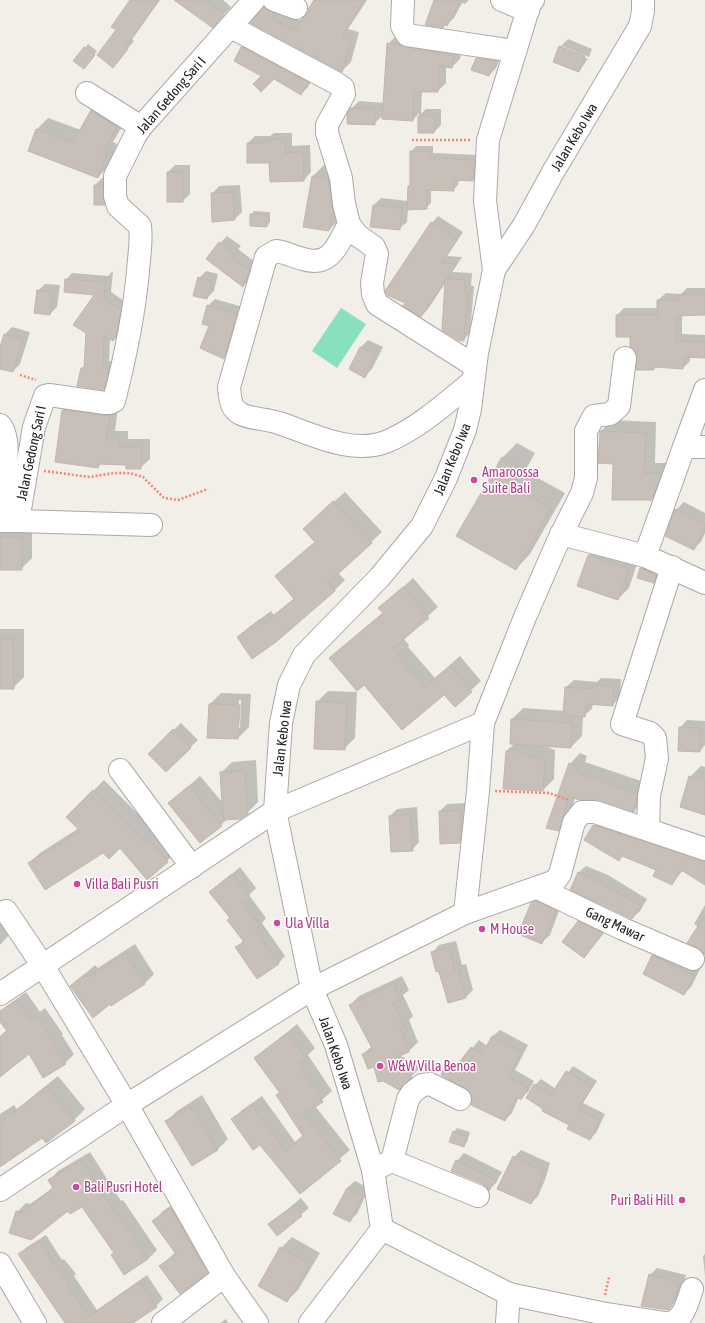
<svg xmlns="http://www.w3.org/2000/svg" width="705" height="1323" viewBox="0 0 705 1323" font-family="'Asap Condensed',sans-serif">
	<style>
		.pitch { fill: #88e0be }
		.shadow { fill: #0003; fill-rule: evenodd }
		.building { fill: #c7bfb8; stroke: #c4b6ab }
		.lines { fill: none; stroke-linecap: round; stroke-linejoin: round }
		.minor-casing { stroke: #a9a9a9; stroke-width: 24 }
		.path { stroke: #fa8072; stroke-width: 2.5; stroke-dasharray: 2 2; stroke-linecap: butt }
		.minor { stroke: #fff; stroke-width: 22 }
		.hotel-dot { fill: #d1479c; stroke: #fff; stroke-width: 1.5 }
		.labels { text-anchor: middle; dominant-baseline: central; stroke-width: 3; stroke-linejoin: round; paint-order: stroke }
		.street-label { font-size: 14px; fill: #222; stroke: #fff }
		.hotel-label { font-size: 14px; fill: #b23c85; stroke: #fff; text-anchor: start }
	</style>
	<rect width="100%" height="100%" fill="#f2efe9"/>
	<polygon class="pitch" points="341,308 366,324 337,368 312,351"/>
	<g class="shadow">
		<polygon points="131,0 160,0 132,39 134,41 113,66 118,30"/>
		<polygon points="176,0 223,0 231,7 220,19"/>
		<polygon points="273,0 279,10 302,21 316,0 367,0 348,29 359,32 351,62 342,71 252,23"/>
		<polygon points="434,0 469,0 465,4 462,3 454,18 443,27"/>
		<polygon points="396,36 462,48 460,59 452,67 446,66 446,83 438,91 422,91 421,114 426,109 441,109 441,125 434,132 419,132 419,113 413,120 383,115 374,124 351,109 359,101 384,103 388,44"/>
		<polygon points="568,39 592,49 589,57 562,46 562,49 588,59 579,71 560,47"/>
		<polygon points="249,41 314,76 308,87 301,94 274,78 263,76 235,61 242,47"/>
		<polygon points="88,44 97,51 87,64 75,61"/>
		<polygon points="484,51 502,54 496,68 489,75 477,58"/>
		<polygon points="103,100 128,116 113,142 117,144 109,166 98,177 29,151 37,129 48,118 81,130 92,111"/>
		<polygon points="274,133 292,133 292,146 310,145 311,172 304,180 270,162 248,143 255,136 270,136"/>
		<polygon points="416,146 433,146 433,153 479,155 478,175 473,180 459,179 458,185 453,190 431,189 431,203 426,208 408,209 407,222 399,229 374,205 381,198 408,201 408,186 411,184 411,152"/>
		<polygon points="175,165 190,165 190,194 183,201 168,172"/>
		<polygon points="324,165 339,168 340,219 329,230 313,176"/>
		<polygon points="102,178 110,178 111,196 104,204 95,185"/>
		<polygon points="240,185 242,212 235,219 212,194 219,186"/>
		<polygon points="254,211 270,212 270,222 267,226 251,215"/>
		<polygon points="438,216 463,232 447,256 462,257 452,272 472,273 471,286 474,286 470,333 463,340 446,282 428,309 421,316 406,303 432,223"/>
		<polygon points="227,236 241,246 238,249 256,263 250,279 243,286 220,243"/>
		<polygon points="113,271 111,292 127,303 119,333 112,340 110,339 109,361 115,362 110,382 103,389 82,368 85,365 95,294 66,280 72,273 108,276"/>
		<polygon points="206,271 218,274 214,291 207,298 199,278"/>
		<polygon points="45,284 60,285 57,307 50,314 38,291"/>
		<polygon points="687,288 705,288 705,314 682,315 682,334 705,335 705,357 690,356 690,361 683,368 657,366 654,369 637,369 638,353 631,336 617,315 624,308 658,308 658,300 666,293 681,294"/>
		<polygon points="215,299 243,307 231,350 224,357 211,326 208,306"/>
		<polygon points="12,327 30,332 20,364 13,371 0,368 0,351 5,334"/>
		<polygon points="368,340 383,347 372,369 365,376 350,369 361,347"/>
		<polygon points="72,401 118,407 115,431 128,431 128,439 150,439 150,459 140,468 127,464 102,463 98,467 56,461 63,410"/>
		<polygon points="612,420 656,422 655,463 672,463 662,488 651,499 614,463 601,431"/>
		<polygon points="517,443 535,453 525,471 565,493 530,554 516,569 458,536 503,457"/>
		<polygon points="345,492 382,532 338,573 345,580 334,591 238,637 249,627 271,611 274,615 295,598 276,576 316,541 315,518"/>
		<polygon points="684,502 705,513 705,533 701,542 693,549 676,510"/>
		<polygon points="0,526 32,526 32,558 21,569 0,569"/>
		<polygon points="600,544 639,558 629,588 618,599 578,586 589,555"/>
		<polygon points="648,561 661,575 653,582 638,577 641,568"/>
		<polygon points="413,578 438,607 403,638 409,645 408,647 435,678 460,656 481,681 455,705 445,694 364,684 331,658 384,612 380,608"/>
		<polygon points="0,629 24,629 24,677 13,688 0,688"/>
		<polygon points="601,678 621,679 620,697 613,705 593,703 592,709 583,716 582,736 571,747 545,746 555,750 554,779 543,790 504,788 507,751 514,744 511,743 512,719 523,708 565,711 566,687 574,680 597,682"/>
		<polygon points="328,691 357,692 355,738 344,749 317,702"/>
		<path d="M221,693L251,694L249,727L238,738L208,737L210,704ZM239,700H241L240,728H238Z"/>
		<polygon points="687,720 705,721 705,745 700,751 680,728"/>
		<polygon points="181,723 198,740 166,771 157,746"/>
		<polygon points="580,753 587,756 585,762 647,783 644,800 634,811 599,799 575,798 569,820 558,830 570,764"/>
		<polygon points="256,760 258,802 247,813 227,819 221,825 169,803 200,776 223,803 221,773 232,762"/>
		<polygon points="701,766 705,767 705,814 690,777"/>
		<polygon points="104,780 158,834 178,851 147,879 120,847 103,852 29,863 40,853 79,828 67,817"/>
		<polygon points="468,803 467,835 459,842 440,811 447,804"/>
		<polygon points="417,807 419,842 412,850 390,816 397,809"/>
		<polygon points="601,818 705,855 705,884 683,870 672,884 658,869 624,855 619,860 586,840 594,825"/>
		<polygon points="586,866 608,875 647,899 640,911 632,918 578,873"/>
		<polygon points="240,867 256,888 249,895 266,918 262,923 285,956 278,964 237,948 244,940 231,918 211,892"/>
		<polygon points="539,896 562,903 550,935 542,942 531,904"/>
		<polygon points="705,905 705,953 699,927 694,924"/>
		<polygon points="586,914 610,926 584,957 579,922"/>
		<polygon points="0,923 9,935 0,945"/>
		<polygon points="456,941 462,965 466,964 473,990 466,997 448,1002 432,953 439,945"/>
		<polygon points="135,944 154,974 145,983 71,986 95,965 98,968"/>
		<polygon points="661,949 700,969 691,987 684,994 653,956"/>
		<polygon points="402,976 409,990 403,995 413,1016 409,1020 418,1042 409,1051 399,1055 421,1067 399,1088 363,1054 372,1046 350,1005 359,996"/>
		<polygon points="26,992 40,1012 45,1008 63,1034 62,1035 74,1054 65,1063 29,1053 0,1076 0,1036 7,1030 0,1020 0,1011"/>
		<polygon points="297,1024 315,1048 308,1055 332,1091 315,1106 350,1150 300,1192 260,1143 232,1120 242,1110 262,1096 295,1142 304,1135 281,1092 255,1059"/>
		<polygon points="500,1030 528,1045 515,1070 534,1081 528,1092 521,1098 519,1097 512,1113 505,1120 474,1098 471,1091 445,1069 452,1062 459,1065 479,1040 487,1046 493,1036"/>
		<polygon points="573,1066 597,1081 583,1103 605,1114 596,1133 590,1139 570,1125 535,1085 541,1079 556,1089"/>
		<polygon points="58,1076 85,1109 74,1120 42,1136 0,1166 0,1114 14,1105 17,1109"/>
		<polygon points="202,1095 228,1139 217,1150 166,1122 177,1111"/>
		<polygon points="457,1128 470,1132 467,1142 463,1146 454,1132"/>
		<polygon points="521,1150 550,1163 545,1180 538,1196 531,1203 514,1157"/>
		<polygon points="90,1152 121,1201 123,1200 157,1250 148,1259 124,1274 115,1252 82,1206 68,1209 30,1239 17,1212 26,1203 30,1204 54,1187 50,1180 58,1171"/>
		<polygon points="464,1153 502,1172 496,1183 489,1190 457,1161"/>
		<polygon points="355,1181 369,1188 357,1214 349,1221 347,1188"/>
		<polygon points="301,1198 309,1208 278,1234 270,1224"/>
		<polygon points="181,1199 217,1262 207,1272 160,1266 176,1252 154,1221 163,1211"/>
		<polygon points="46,1235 62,1260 64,1259 76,1274 74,1276 97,1310 147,1275 163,1299 156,1306 131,1323 80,1323 84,1309 65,1322 19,1254 27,1247"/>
		<polygon points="292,1237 320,1253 298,1290 287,1301 259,1285 281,1248"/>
		<polygon points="705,1254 705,1276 703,1256"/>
		<polygon points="657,1268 686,1275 680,1296 668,1309 650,1275"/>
		<polygon points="226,1319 228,1323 220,1323"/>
	</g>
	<g class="building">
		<polygon points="130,0 159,0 126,47 128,49 113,68 97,55 116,30 111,27"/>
		<polygon points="174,0 204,0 224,14 213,28"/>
		<polygon points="314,0 364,0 341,38 351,41 342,72 250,23 264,7 274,13 271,19 295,30"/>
		<polygon points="434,0 461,0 447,26 444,24 443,28 425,25"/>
		<polygon points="387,43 454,56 452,68 439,66 438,92 414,92 413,121 382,119"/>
		<polygon points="559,46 585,56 579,72 553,62"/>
		<polygon points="84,47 95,55 84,69 73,61"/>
		<polygon points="241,47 308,82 301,95 274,79 261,92 253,84 261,76 234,61"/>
		<polygon points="476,58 495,61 489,76 471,70"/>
		<polygon points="350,108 375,109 375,125 347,124 347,114"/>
		<polygon points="91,110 117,127 103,153 107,155 98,178 28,151 36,129 73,142"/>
		<polygon points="418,116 435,116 434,133 418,133"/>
		<polygon points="285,139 285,153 303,152 304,181 270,182 269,163 247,163 247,143 265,143 265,140"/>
		<polygon points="410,151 429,151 429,158 475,160 473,181 454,180 454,191 426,190 427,209 407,210 408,186 410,186"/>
		<rect x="167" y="172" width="16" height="30"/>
		<polygon points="312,176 328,179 333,210 329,231 303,227"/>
		<polygon points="94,185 102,185 105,205 94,205"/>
		<polygon points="233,192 235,220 212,222 211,193"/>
		<polygon points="373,205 402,208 400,230 370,227"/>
		<polygon points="250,214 267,215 267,227 250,226"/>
		<polygon points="431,222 457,240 441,263 457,264 446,279 465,279 465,293 468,293 464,341 458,340 442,330 445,281 421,317 403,306 405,303 387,295 385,291"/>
		<polygon points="219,242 234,254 232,257 249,271 243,287 206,259"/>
		<polygon points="106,276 104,299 121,310 116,337 113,341 104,336 103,368 109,369 104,390 77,386 81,368 84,368 86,333 73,325 94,295 64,292 65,279 102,282"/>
		<polygon points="198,277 212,281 207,299 193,296"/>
		<polygon points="37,290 53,292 50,315 34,313"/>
		<polygon points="705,294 705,315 676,316 676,341 705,342 705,358 684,357 683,369 654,367 654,370 636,370 637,354 630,347 630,337 616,337 616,315 657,315 657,300 679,300 679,295"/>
		<polygon points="207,305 237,314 224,359 200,348 209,326 202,324"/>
		<polygon points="4,334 23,339 13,372 0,369 0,347"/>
		<polygon points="360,347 376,355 365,378 349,369"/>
		<polygon points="62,410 110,416 106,440 120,440 119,447 141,447 141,469 126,469 126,465 99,464 98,468 55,462"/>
		<polygon points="600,431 646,433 644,473 661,474 652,500 612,500 613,464 598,463"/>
		<polygon points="502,457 521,468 511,486 551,508 516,570 456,536"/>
		<polygon points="333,501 372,543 328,583 335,591 276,642 252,659 237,637 260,620 263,624 294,599 275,576 315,542 303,529"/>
		<polygon points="675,509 705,524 705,528 694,550 665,536"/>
		<rect x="0" y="537" width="22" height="33"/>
		<polygon points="588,555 629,569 618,600 577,586"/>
		<polygon points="640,568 656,575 654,583 637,578"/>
		<polygon points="403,587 429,618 393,648 400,656 399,657 424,687 450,666 472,692 455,707 444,695 402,730 364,685 357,691 329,658 383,613 378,608"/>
		<polygon points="13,639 14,689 0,689 0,640"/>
		<polygon points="593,685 614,686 613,706 587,704 585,717 563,715 565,687 593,689"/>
		<polygon points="316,701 347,703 345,750 314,749"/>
		<polygon points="209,704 240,705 238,739 207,738"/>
		<polygon points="511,719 573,723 571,748 510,744"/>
		<polygon points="679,727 700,728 700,752 678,751"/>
		<polygon points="173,729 191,748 166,772 148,754"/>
		<polygon points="509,748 545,761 543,791 503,789 506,751 509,751"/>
		<polygon points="569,763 577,766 576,772 637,794 634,812 599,800 579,800 569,796 559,831 546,828"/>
		<polygon points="245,771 248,814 240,819 223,820 220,772"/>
		<polygon points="689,776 705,781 705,815 680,807"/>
		<polygon points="189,786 222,826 200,843 168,803"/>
		<polygon points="93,790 147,844 150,841 168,862 147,880 120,848 109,859 103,853 45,890 28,863 80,831 66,817"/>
		<polygon points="461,810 460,843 440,844 439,811"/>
		<polygon points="410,814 413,851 391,852 389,816"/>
		<polygon points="593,825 691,857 705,865 705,885 681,870 672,885 653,876 656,870 622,856 619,861 584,840"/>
		<polygon points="578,872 600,882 641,906 632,919 570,890"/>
		<polygon points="232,874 250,896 241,902 260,926 255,930 279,964 257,979 235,947 244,942 227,920 230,918 209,892"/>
		<polygon points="536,901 556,910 542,944 518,934 531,903"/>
		<polygon points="705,915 705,955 698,948 687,943"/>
		<polygon points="578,921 603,933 584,958 562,942"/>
		<polygon points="449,948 455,971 458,970 466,998 448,1003 439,971 436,972 431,952"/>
		<polygon points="125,953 145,984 111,1006 110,1004 93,1018 70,986 85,974 88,977"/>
		<polygon points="652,955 694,976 684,995 643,974"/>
		<polygon points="393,984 400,1000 393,1003 405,1026 400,1028 409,1052 386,1062 412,1077 399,1090 383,1081 378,1082 374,1067 368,1069 362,1054 373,1050 349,1005"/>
		<polygon points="17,1000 30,1020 36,1016 55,1044 53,1045 66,1064 43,1078 29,1054 0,1077 0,1037 7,1031 0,1022 0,1011"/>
		<polygon points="287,1033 306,1058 298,1064 323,1102 304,1114 341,1161 300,1194 260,1145 253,1150 231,1119 252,1105 285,1151 303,1136 276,1095 280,1093 254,1058"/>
		<polygon points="492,1036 522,1052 509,1077 528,1088 521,1100 517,1097 505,1121 471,1105 473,1099 470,1092 441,1075 444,1068 452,1072 471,1047 482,1054"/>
		<polygon points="566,1071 592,1087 578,1109 600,1120 590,1140 567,1129 569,1125 542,1111 543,1109 526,1098 534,1084 551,1095"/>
		<polygon points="47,1086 75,1121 46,1143 42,1138 0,1167 0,1123"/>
		<polygon points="190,1106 218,1150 192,1166 165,1121"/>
		<polygon points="453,1131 467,1136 464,1147 449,1142"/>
		<polygon points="513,1156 543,1171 539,1188 531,1204 497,1189"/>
		<polygon points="81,1160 112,1209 114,1208 148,1259 124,1275 111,1255 114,1253 82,1207 70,1214 68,1211 31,1240 9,1233 16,1211 21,1213 53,1188 48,1180"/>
		<polygon points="456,1160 495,1180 489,1191 483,1184 451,1171"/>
		<polygon points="347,1188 363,1196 350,1222 333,1214"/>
		<polygon points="294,1205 302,1216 277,1236 268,1224"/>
		<polygon points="170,1208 184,1231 183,1232 208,1273 180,1294 159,1266 176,1254 152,1221"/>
		<polygon points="39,1241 55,1266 56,1265 69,1282 67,1284 89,1316 140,1282 157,1307 133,1323 65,1323 18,1254"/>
		<polygon points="280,1247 310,1264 287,1302 258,1286"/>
		<polygon points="649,1274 679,1283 673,1304 669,1310 641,1306"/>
	</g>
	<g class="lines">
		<g class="minor-casing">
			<g id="minor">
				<polyline points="274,0 296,8"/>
				<polyline points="403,0 402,26 407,35 515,51"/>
				<polyline points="502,0 528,11"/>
				<polyline points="231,27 336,83 343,88 344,94 327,125 327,133 341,178 344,204 349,224 357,235 374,247 377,254 372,283 373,294 377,304 475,366"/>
				<polyline points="87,93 141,127"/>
				<path d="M349,224C338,244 331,268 303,259C294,257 285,252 276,251L266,257L229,387C230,397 230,409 241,414C250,419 268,419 279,423C312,434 353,456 388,441C420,427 447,402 473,381"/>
				<polyline points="494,270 524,225 553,172 640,26 643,11 643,0"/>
				<path d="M0,425C14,441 2,489 0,510"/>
				<polyline points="684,447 705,390"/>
				<path d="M0,521H18L34,427L45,396L49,395L105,403H110L114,401C125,358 134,316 138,271C139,256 142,241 140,226L118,206L115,196V176L135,136L141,127L254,0"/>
				<polyline points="18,521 151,525"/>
				<polyline points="561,534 645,556 705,583"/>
				<polyline points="645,556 684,447 705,447"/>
				<polyline points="120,770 192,867"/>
				<polyline points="648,829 649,796 657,758 655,738 650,733 622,724 672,567"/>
				<polyline points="538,888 623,929 693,959"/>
				<polyline points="6,911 43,966 127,1105 224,1276 257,1323"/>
				<polyline points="465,913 555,881 560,874 574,822 582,812 595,812 705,849"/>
				<polyline points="0,994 275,811 483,723"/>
				<polyline points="392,1161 478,1196"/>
				<polyline points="373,1170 392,1161 408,1099 412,1093 422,1085 430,1084 460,1099"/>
				<polyline points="0,1190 127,1105 312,989 465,913 478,791 483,723 525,617 559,539 582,493 586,478 586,431 594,416 610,414 619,406 625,358"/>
				<polyline points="382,1229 509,1294 507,1323"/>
				<polyline points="0,1264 35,1323"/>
				<polyline points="509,1294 601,1313 665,1323"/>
				<polyline points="163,1323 224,1276"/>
				<polyline points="310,1323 382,1229 373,1170 336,1045 312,989 275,811 281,723 289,685 304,655 380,577 422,526 446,478 465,430 470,409 477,353 494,270 485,201 488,140 529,6 533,0"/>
				<path d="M670,1323C685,1319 687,1302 692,1289"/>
			</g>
		</g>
		<g class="path">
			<polyline points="412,140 470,140"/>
			<polyline points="20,375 36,380"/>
			<polyline points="44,471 90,477 114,473 130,473 143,477 164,498 178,500 208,489"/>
			<polyline points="495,791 549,793 569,800"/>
			<polyline points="605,1295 609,1277"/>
		</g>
		<use href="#minor" class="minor"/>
	</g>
	<g class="hotel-dot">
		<circle cx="474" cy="480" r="4"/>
		<circle cx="77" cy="884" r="4"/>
		<circle cx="277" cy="923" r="4"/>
		<circle cx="482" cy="929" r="4"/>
		<circle cx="380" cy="1066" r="4"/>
		<circle cx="76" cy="1187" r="4"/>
		<circle cx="682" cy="1200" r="4"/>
	</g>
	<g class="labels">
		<g class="street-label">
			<text transform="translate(171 95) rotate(-49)">Jalan Gedong Sari I</text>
			<text transform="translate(574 137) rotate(-59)">Jalan Kebo Iwa</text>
			<text transform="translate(31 453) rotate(-78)">Jalan Gedong Sari I</text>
			<text transform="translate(452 459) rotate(-68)">Jalan Kebo Iwa</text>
			<text transform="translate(282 738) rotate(-83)">Jalan Kebo Iwa</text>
			<text transform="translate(615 924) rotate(25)">Gang Mawar</text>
			<text transform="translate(336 1053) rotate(71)">Jalan Kebo Iwa</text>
		</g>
		<g class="hotel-label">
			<text x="482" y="472">Amaroossa<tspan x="482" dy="16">Suite Bali</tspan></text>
			<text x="85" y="884">Villa Bali Pusri</text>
			<text x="285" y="923">Ula Villa</text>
			<text x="490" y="929">M House</text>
			<text x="388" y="1066">W&amp;W Villa Benoa</text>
			<text x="84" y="1187">Bali Pusri Hotel</text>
			<text x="674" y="1200" text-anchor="end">Puri Bali Hill</text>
		</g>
	</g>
</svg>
